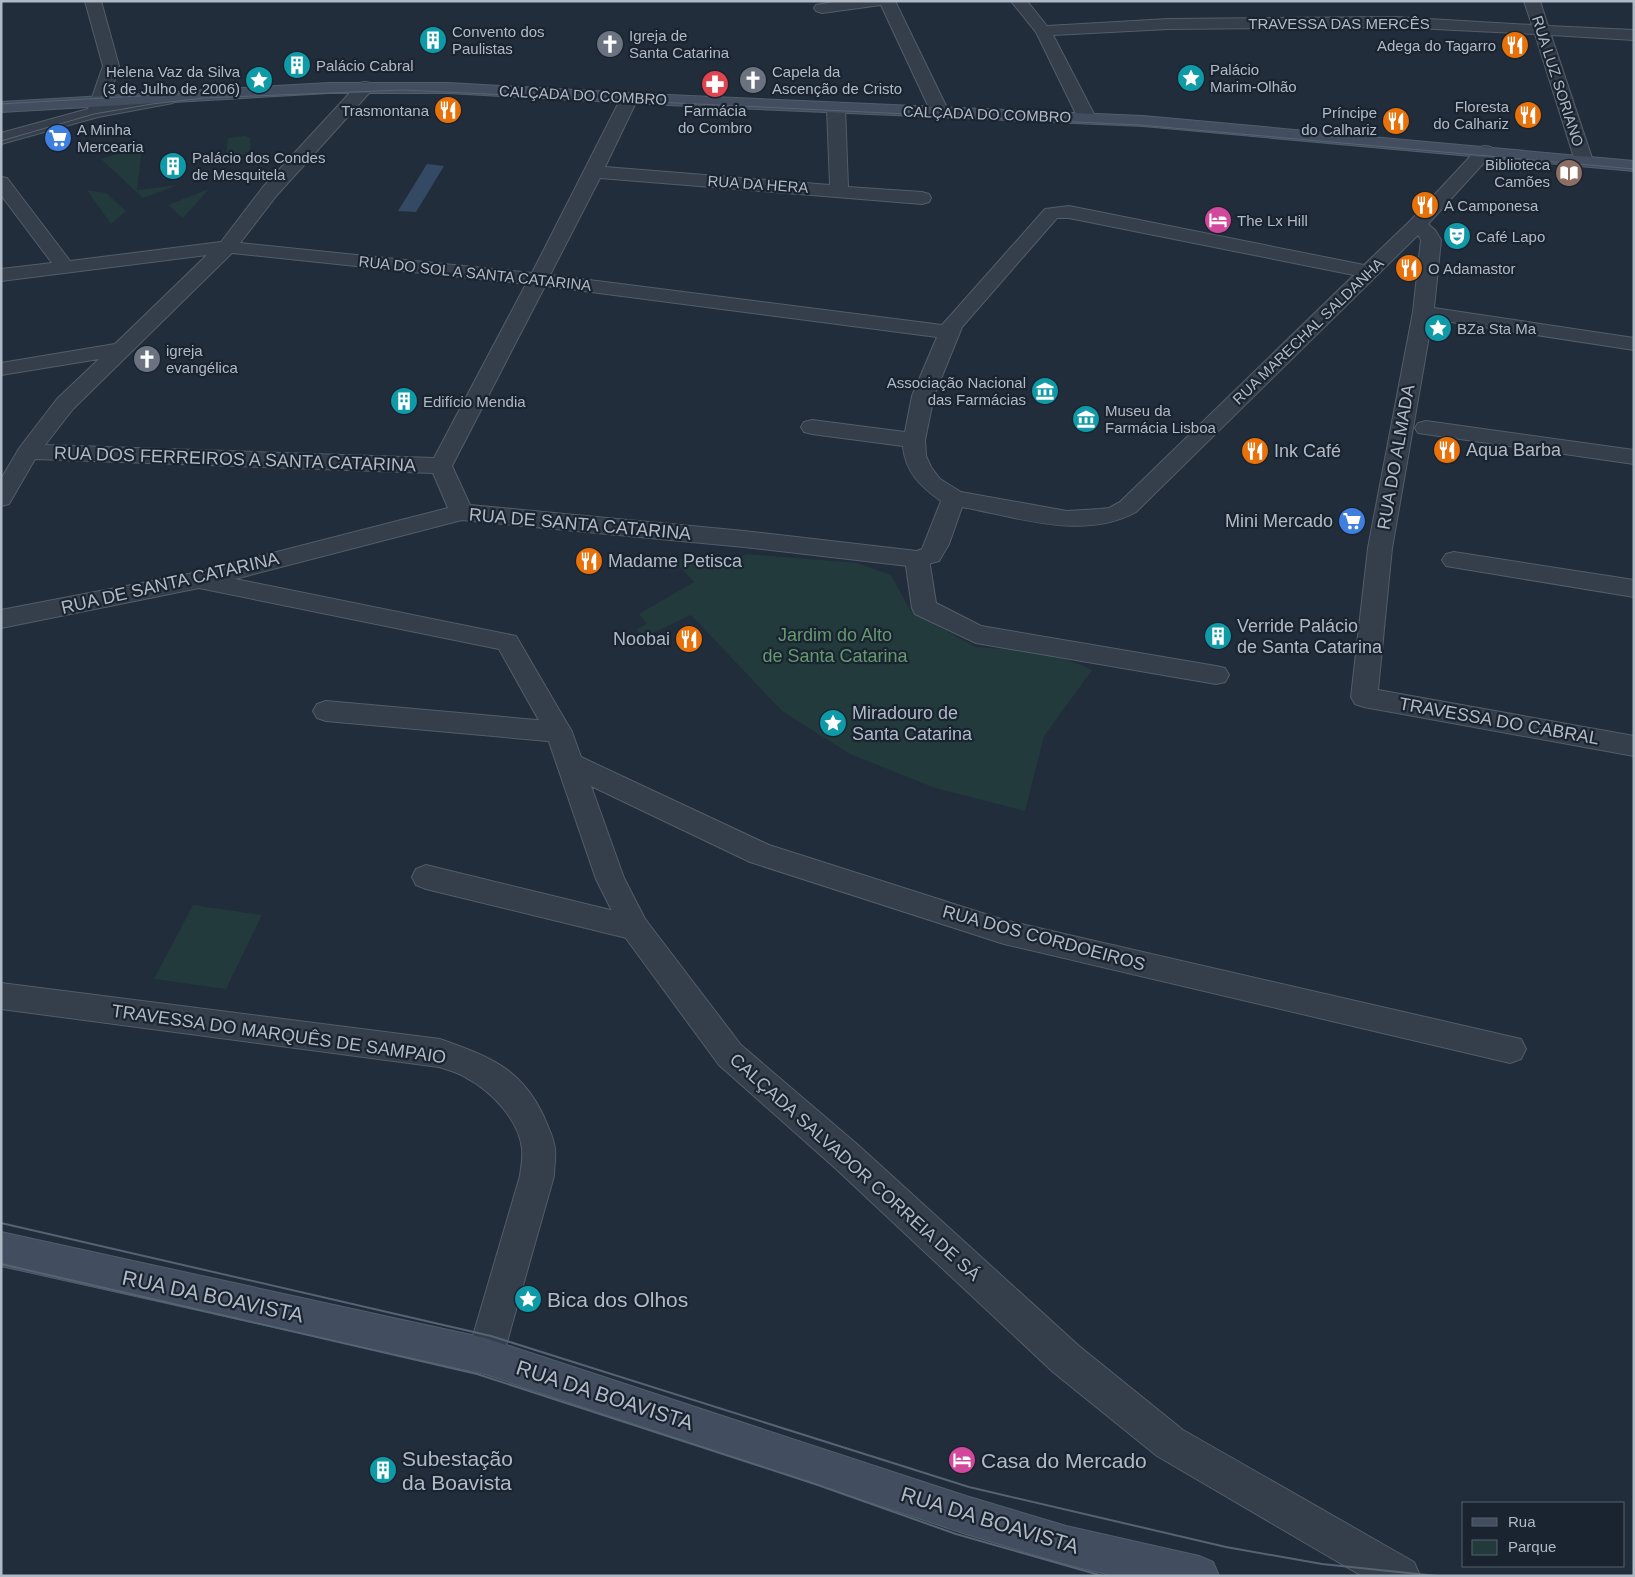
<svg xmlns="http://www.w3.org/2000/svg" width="1635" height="1577" viewBox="0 0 1635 1577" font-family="Arial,sans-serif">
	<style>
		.green { fill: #233a3c }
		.water { fill: #344963 }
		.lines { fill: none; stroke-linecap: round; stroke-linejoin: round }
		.lane-casing { stroke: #535d69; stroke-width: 2 }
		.street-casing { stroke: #535d69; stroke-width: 2 }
		.secondary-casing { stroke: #535d69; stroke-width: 2 }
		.lane { fill: #353f4b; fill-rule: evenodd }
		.street { fill: #353f4b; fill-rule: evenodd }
		.secondary { fill: #424e5f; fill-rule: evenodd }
		.tram-far1 { stroke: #566373; stroke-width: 1 }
		.tram { stroke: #566373; stroke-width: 2 }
		.labels { text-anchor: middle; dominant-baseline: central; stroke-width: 4.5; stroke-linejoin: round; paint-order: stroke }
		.far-street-label { font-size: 15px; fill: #b0bac7; stroke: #1a2430 }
		.far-poi-label { font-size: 15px; fill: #b0bac7; stroke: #1a2430; text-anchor: start }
		.poi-label { font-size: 18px; fill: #b0bac7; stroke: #1a2430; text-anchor: start }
		.street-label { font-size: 18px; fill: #b0bac7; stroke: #1a2430 }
		.park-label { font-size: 18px; fill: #659a6f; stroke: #1a2430 }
		.near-street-label { font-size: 21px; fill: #b0bac7; stroke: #1a2430 }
		.near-poi-label { font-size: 21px; fill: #b0bac7; stroke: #1a2430; text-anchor: start }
	</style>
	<rect width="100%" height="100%" fill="#212d3b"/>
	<g class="green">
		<polygon points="245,136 250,138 250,150 225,167 228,138"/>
		<polygon points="142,147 137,190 178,185 143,198 101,159"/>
		<polygon points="209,189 183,218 168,205"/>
		<polygon points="87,190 106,193 126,211 111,224"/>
		<polygon points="747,554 857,563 891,575 910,610 975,647 1040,651 1079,664 1092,670 1044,736 1025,811 935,788 850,754 782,711 691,615 642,638 636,629 647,624 639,614 694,582 672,558 730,563"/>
		<polygon points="193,905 262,915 226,989 154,979"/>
	</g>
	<polygon class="water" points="427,164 444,166 416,212 398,211"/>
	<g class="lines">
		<g class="lane-casing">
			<g id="lane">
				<polygon points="917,551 925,553 929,559 936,603 981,626 1216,666 1225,668 1229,675 1225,682 1216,684 976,643 915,614 912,608 905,559 909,553"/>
				<polygon points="326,701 559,722 568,725 572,732 568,739 559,742 326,721 317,718 313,711 317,704"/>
				<polygon points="426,865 635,916 645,919 650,928 645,937 635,940 426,889 416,885 412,877 416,869"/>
			</g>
		</g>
		<g class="street-casing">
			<g id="street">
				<polygon points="85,1 101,1 119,66 107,105 167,94 173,95 176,99 173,103 98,117 1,144 1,133 88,109 103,66"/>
				<polygon points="839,1 895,1 949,112 946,116 940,117 934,116 931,112 881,5 822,13 816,11 814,8 816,5"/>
				<polygon points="1011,1 1027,1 1047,26 1168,19 1395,17 1532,25 1524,1 1540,1 1548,26 1634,30 1634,40 1551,35 1593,161 1590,165 1584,166 1578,165 1575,161 1535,34 1395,27 1168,29 1053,35 1096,118 1093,122 1087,123 1081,122 1078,118 1036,32"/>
				<path d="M365,82L371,83L373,87L371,91L277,195L240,243L532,273L623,94H635L638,98L605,167L830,185L827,108L830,104L836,103L842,104L845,108L848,187L922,192L929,194L931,198L929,202L922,204L600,178L550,275L942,325L1045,209L1069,206L1364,265L1410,221L1479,147L1485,146L1491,147L1494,151L1491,155L1428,224L1435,230L1441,240L1434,308L1634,338V350L1432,319L1392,548L1378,690L1634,736V756L1364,707L1355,704L1351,697L1368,548L1413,312L1421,240L1418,235L1136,512C1084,541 1017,517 962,507L949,544L939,561L917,567L744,547L462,520L235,579L516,636L572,732L581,757L769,845L1004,920L1521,1039L1526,1049L1521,1059L1510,1063L1004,944L750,862L591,786L624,878L645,919L741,1045L858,1145L1079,1346L1183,1430L1414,1562L1420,1576H1362L1157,1456L1053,1372L834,1167L719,1065L625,937L596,879L546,733L499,649L199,588L1,628V610L199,572L448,508L433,473L35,459L9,504L1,506V479L20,447L57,399L99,359L1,375V363L115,344L207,255L1,281V269L52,263L1,195V177L7,178L70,261L221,242L263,187L359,83ZM1057,218H1069L1354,275L1120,502L1109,508L1100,509L1067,511L961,492L940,479L931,467L926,456L925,440L934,396L962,327ZM232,253L526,284L434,458L45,445L73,409ZM545,286L937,337L912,396L905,432L812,420L804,422L801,427L804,432L812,434L903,446C905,472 921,487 941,501L922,549L917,551L744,531L470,505L452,466Z"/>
				<polygon points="1426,421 1634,450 1634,464 1418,433 1415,428 1418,423"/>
				<polygon points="1454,552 1634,580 1634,597 1446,566 1442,560 1446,554"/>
				<path d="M1,983L440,1039C487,1056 521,1067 544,1117C548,1127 554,1138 555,1149C556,1158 554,1167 554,1176L503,1356L498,1369L485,1374L472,1369L467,1356L520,1176C521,1167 523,1158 522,1149C519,1119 490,1090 465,1077C457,1072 448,1070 439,1067L1,1009Z"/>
			</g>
		</g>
		<g class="secondary-casing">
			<g id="secondary">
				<polygon points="329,83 448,83 668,95 1143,116 1634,161 1634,171 1143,126 668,105 448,93 329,93 1,112 1,102"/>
				<polygon points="1,1232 485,1338 966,1496 1066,1526 1199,1556 1213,1562 1219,1576 1114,1576 1066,1564 966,1534 485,1374 1,1266"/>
			</g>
		</g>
		<use href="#lane" class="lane"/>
		<use href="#street" class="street"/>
		<use href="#secondary" class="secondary"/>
		<g class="tram-far1">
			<polyline points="1,104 189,93"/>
			<polyline points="1,141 94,114 152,104 204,98 403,90 1140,125 1634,169"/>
		</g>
		<g class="tram">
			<polyline points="1,1223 491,1336 969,1487 1226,1547 1322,1564 1437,1576"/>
			<polyline points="1,1264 477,1374 815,1484 956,1534 1103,1576"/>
		</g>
	</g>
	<defs>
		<g id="building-disc" transform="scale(1.4375)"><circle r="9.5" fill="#0f9aa8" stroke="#1a2430"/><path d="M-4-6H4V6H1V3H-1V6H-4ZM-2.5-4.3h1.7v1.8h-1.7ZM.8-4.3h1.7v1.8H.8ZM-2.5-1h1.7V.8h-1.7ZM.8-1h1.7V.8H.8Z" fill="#fff"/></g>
		<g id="church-disc" transform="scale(1.4375)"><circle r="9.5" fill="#6b7280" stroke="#1a2430"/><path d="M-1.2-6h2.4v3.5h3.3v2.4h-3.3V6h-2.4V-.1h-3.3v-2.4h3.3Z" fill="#fff"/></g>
		<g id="restaurant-disc" transform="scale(1.4375)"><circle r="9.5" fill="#e8710a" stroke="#1a2430"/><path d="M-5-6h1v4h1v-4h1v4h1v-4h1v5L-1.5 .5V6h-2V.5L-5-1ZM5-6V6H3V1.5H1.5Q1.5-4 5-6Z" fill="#fff"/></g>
		<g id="sight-disc" transform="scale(1.4375)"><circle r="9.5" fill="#0f9aa8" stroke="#1a2430"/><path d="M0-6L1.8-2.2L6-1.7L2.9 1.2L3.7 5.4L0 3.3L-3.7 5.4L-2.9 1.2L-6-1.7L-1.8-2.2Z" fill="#fff"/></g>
		<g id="pharmacy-disc" transform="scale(1.4375)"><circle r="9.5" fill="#e0444e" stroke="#1a2430"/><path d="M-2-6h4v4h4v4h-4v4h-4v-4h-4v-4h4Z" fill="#fff"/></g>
		<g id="supermarket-disc" transform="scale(1.4375)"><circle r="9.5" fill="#3f7fe0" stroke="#1a2430"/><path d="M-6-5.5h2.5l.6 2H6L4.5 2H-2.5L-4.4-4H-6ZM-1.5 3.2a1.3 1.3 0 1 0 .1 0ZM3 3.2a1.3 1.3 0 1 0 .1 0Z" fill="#fff"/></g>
		<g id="library-disc" transform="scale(1.4375)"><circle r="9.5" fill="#8d6e63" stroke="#1a2430"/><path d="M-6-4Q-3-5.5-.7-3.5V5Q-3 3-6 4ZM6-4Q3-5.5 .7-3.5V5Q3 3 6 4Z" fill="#fff"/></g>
		<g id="hotel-disc" transform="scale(1.4375)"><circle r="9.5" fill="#d1479c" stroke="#1a2430"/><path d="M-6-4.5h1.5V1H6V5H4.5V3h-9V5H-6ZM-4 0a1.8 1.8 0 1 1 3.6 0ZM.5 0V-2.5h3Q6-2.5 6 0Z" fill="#fff"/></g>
		<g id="theatre-disc" transform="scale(1.4375)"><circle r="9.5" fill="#0f9aa8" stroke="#1a2430"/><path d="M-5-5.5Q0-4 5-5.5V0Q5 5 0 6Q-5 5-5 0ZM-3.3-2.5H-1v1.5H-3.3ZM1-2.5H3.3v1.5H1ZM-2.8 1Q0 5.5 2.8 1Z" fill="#fff"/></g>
		<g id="museum-disc" transform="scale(1.4375)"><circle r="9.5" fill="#0f9aa8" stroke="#1a2430"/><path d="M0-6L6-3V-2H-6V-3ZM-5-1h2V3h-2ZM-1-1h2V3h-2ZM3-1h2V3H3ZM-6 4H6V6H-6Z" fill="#fff"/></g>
	</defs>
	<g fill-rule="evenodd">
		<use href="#building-disc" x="433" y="40"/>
		<use href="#church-disc" x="610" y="44"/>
		<use href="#restaurant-disc" x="1515" y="45"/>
		<use href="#building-disc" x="297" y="65"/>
		<use href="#sight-disc" x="1191" y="78"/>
		<use href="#sight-disc" x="259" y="80"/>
		<use href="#church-disc" x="753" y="80"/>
		<use href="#pharmacy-disc" x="715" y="84"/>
		<use href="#restaurant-disc" x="448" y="110"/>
		<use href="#restaurant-disc" x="1528" y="115"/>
		<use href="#restaurant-disc" x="1396" y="121"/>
		<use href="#supermarket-disc" x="58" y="138"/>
		<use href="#building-disc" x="173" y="166"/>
		<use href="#library-disc" x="1569" y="173"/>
		<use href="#restaurant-disc" x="1425" y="205"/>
		<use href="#hotel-disc" x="1218" y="220"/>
		<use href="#theatre-disc" x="1457" y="236"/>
		<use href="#restaurant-disc" x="1409" y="268"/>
		<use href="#sight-disc" x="1438" y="328"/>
		<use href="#church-disc" x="147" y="359"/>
		<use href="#museum-disc" x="1045" y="391"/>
		<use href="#building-disc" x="404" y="401"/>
		<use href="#museum-disc" x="1086" y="419"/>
		<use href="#restaurant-disc" x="1447" y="450"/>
		<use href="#restaurant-disc" x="1255" y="451"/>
		<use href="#supermarket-disc" x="1352" y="521"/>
		<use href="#restaurant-disc" x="589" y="561"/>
		<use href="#building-disc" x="1218" y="636"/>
		<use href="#restaurant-disc" x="689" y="639"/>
		<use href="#sight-disc" x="833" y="723"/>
		<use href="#sight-disc" x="528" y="1299"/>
		<use href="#hotel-disc" x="962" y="1460"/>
		<use href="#building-disc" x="383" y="1470"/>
	</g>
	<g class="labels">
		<g class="far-street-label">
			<text x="1339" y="23">TRAVESSA DAS MERCÊS</text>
			<text transform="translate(1558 81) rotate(72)">RUA LUZ SORIANO</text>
			<text transform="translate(583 95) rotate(3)">CALÇADA DO COMBRO</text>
			<text transform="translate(987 114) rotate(2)">CALÇADA DO COMBRO</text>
			<text transform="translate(758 184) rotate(4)">RUA DA HERA</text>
			<text transform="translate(475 273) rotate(6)">RUA DO SOL A SANTA CATARINA</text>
			<text transform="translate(1308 331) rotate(-44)">RUA MARECHAL SALDANHA</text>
		</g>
		<g class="far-poi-label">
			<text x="452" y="31">Convento dos<tspan x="452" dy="17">Paulistas</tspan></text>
			<text x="629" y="35">Igreja de<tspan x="629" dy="17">Santa Catarina</tspan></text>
			<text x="1496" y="45" text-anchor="end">Adega do Tagarro</text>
			<text x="316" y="65">Palácio Cabral</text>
			<text x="1210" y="69">Palácio<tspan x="1210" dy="17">Marim-Olhão</tspan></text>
			<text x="240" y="71" text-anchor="end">Helena Vaz da Silva<tspan x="240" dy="17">(3 de Julho de 2006)</tspan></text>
			<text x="772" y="71">Capela da<tspan x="772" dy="17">Ascenção de Cristo</tspan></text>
			<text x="1509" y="106" text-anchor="end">Floresta<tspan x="1509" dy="17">do Calhariz</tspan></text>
			<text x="429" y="110" text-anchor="end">Trasmontana</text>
			<text x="715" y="110" text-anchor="middle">Farmácia<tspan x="715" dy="17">do Combro</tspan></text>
			<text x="1377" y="112" text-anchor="end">Príncipe<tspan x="1377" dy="17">do Calhariz</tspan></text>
			<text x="77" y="129">A Minha<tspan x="77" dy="17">Mercearia</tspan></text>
			<text x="192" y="157">Palácio dos Condes<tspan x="192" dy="17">de Mesquitela</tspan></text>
			<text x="1550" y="164" text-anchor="end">Biblioteca<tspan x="1550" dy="17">Camões</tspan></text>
			<text x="1444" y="205">A Camponesa</text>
			<text x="1237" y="220">The Lx Hill</text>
			<text x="1476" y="236">Café Lapo</text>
			<text x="1428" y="268">O Adamastor</text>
			<text x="1457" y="328">BZa Sta Ma</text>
			<text x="166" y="350">igreja<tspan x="166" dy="17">evangélica</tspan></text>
			<text x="1026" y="382" text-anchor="end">Associação Nacional<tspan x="1026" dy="17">das Farmácias</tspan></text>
			<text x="423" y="401">Edifício Mendia</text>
			<text x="1105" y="410">Museu da<tspan x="1105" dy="17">Farmácia Lisboa</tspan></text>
		</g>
		<g class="poi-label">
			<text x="1466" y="450">Aqua Barba</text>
			<text x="1274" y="451">Ink Café</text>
			<text x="1333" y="521" text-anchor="end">Mini Mercado</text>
			<text x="608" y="561">Madame Petisca</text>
			<text x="1237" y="626">Verride Palácio<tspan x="1237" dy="21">de Santa Catarina</tspan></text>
			<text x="670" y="639" text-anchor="end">Noobai</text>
			<text x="852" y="713">Miradouro de<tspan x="852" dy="21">Santa Catarina</tspan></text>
		</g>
		<g class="street-label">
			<text transform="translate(1396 457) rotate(-80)">RUA DO ALMADA</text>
			<text transform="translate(235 459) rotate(2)">RUA DOS FERREIROS A SANTA CATARINA</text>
			<text transform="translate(580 524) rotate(5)">RUA DE SANTA CATARINA</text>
			<text transform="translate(170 583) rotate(-13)">RUA DE SANTA CATARINA</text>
			<text transform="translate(1499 721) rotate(10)">TRAVESSA DO CABRAL</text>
			<text transform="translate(1044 938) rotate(15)">RUA DOS CORDOEIROS</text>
			<text transform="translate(279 1034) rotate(8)">TRAVESSA DO MARQUÊS DE SAMPAIO</text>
			<text transform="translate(855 1167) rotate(42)">CALÇADA SALVADOR CORREIA DE SÁ</text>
		</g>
		<g class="park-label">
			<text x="835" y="635">Jardim do Alto<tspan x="835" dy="21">de Santa Catarina</tspan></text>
		</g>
		<g class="near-street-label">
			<text transform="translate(213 1296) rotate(12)">RUA DA BOAVISTA</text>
			<text transform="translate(605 1395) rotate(18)">RUA DA BOAVISTA</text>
			<text transform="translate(990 1520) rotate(17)">RUA DA BOAVISTA</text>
		</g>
		<g class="near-poi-label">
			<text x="547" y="1299">Bica dos Olhos</text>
			<text x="402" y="1458">Subestação<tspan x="402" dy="24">da Boavista</tspan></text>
			<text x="981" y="1460">Casa do Mercado</text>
		</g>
	</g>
	<rect width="1635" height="1577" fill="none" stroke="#b0bac7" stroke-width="5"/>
	<rect x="1462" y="1502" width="162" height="65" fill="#1a2430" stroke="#56606c"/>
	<rect x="1472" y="1518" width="25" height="8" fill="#424e5f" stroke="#56606c"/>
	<text x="1508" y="1527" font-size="15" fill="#b0bac7">Rua</text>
	<rect x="1472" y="1540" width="25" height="15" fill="#233a3c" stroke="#56606c"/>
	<text x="1508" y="1552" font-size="15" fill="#b0bac7">Parque</text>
</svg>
